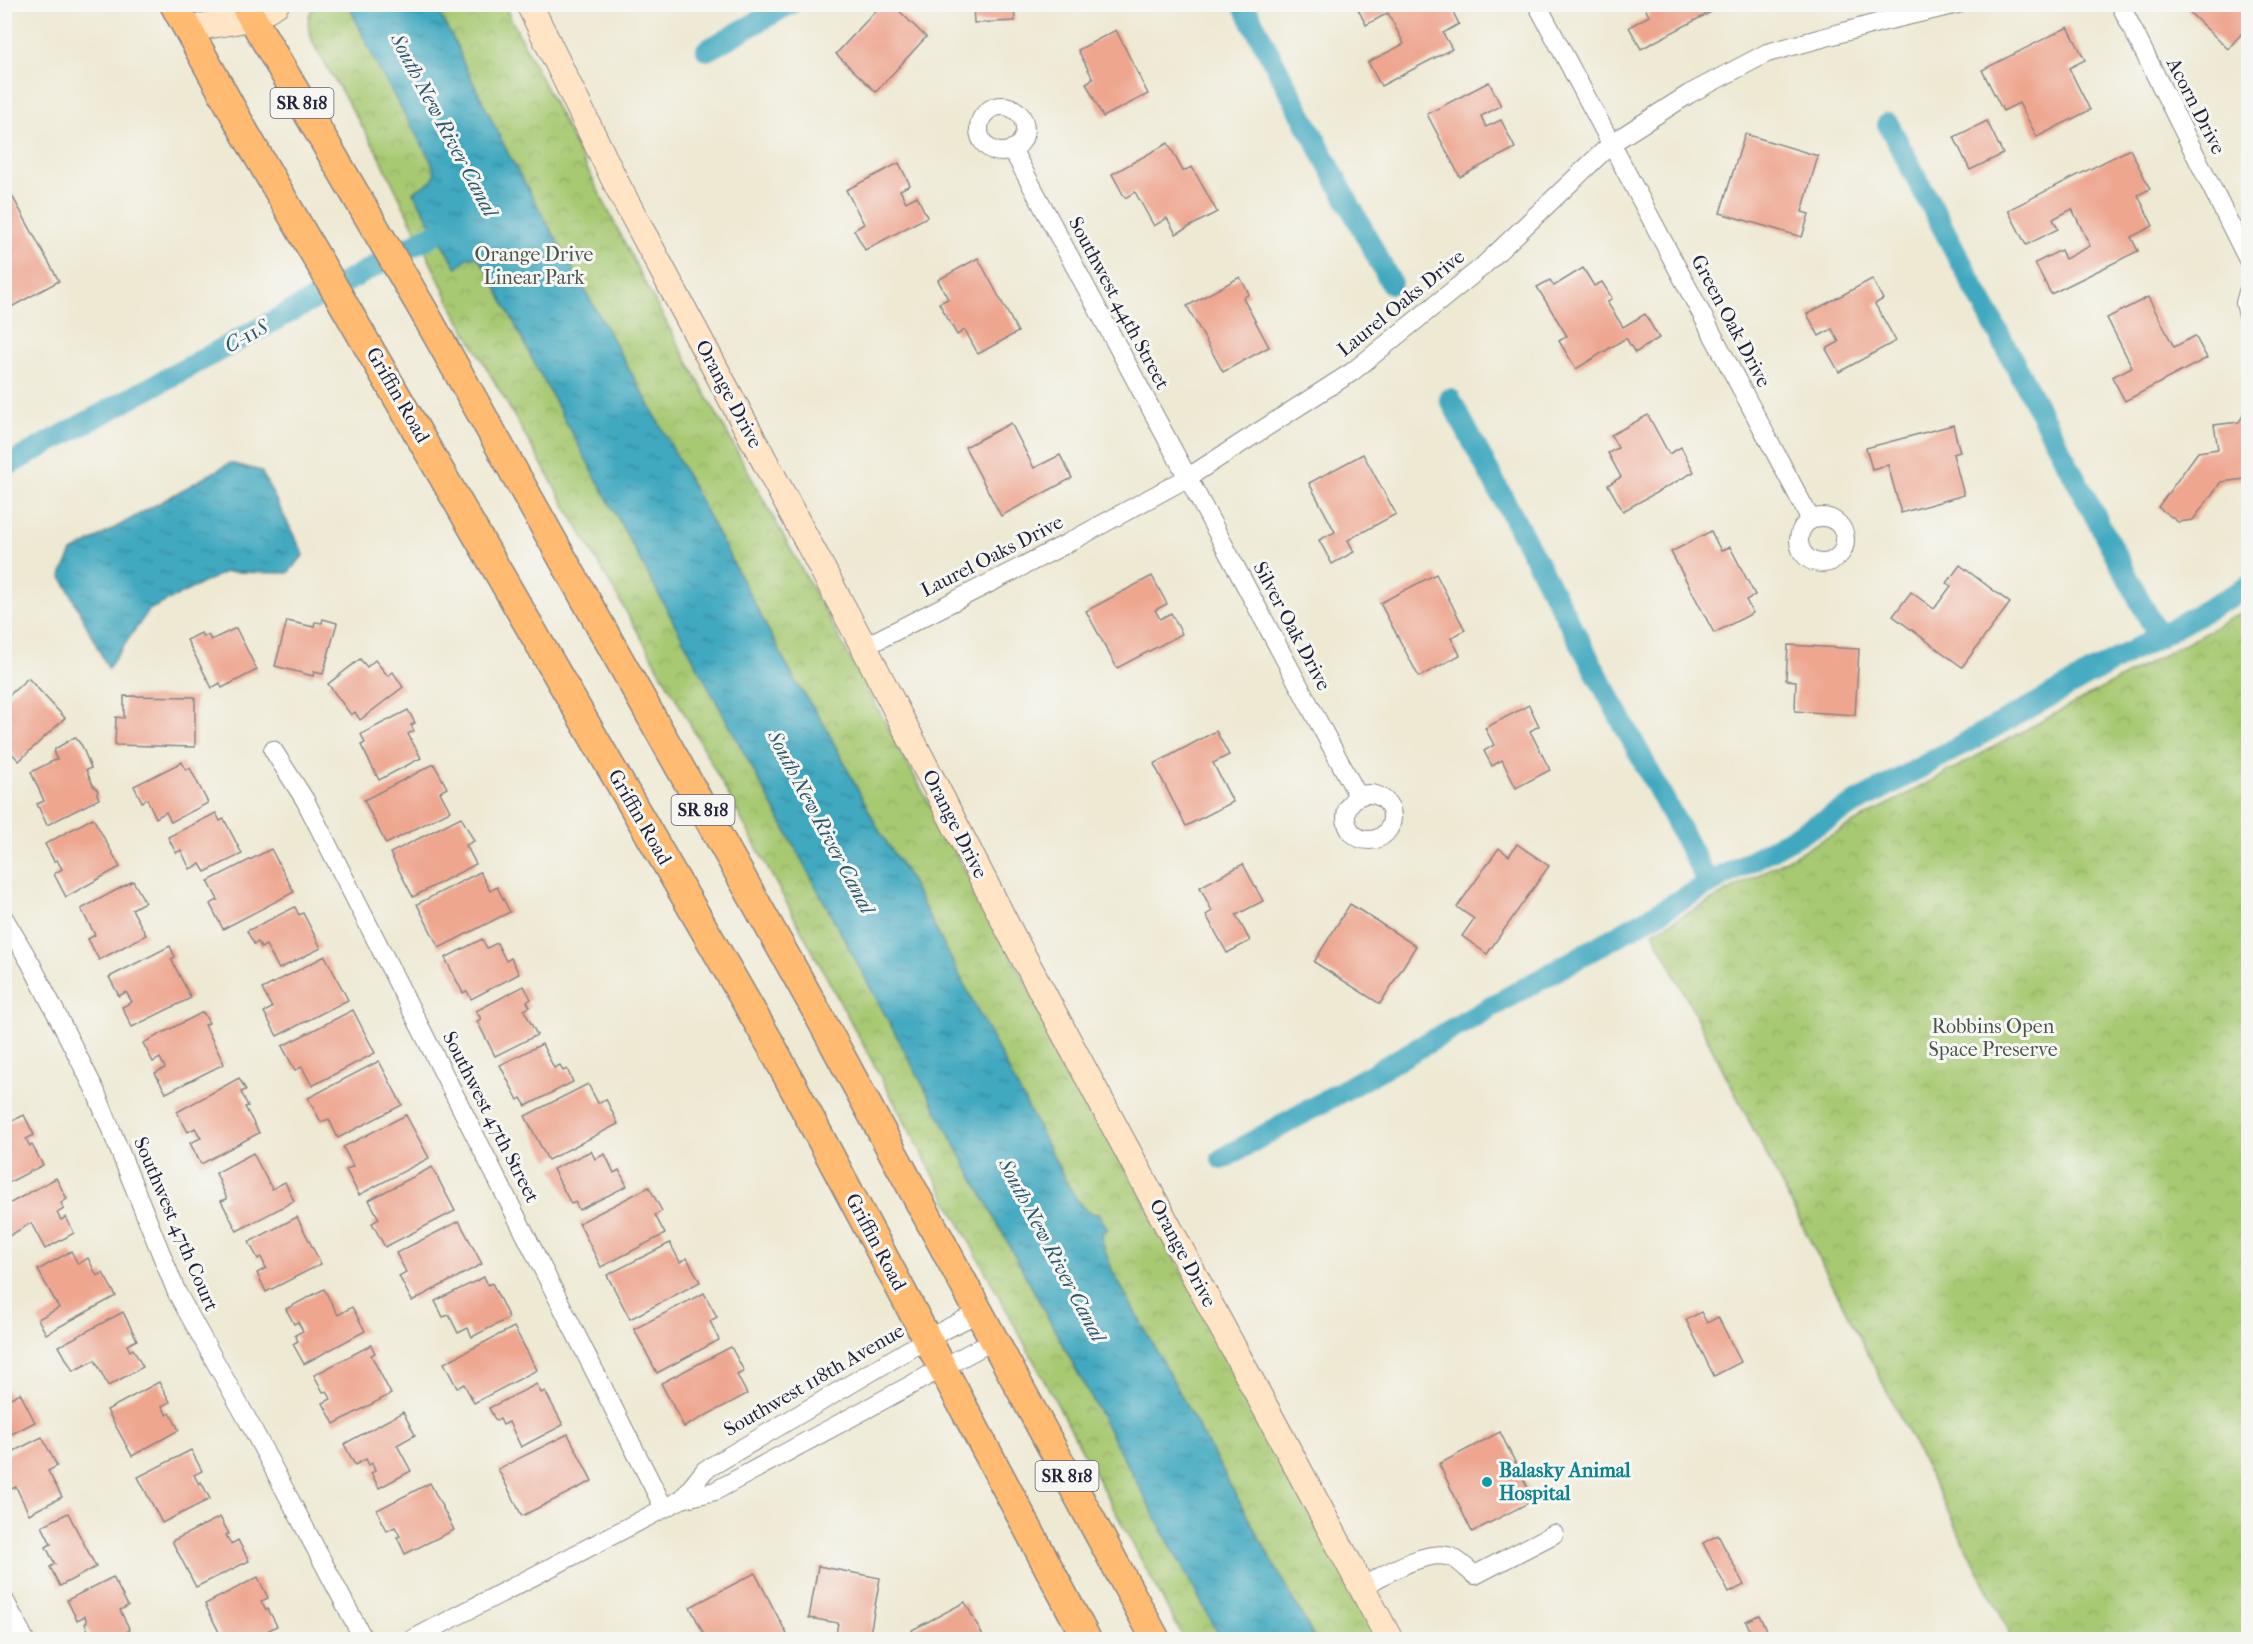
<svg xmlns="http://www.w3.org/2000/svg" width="2253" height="1644" viewBox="0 0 2253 1644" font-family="'IM FELL French Canon',serif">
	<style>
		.park { fill: url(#park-crowns); stroke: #647656; stroke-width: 1.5 }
		.water { fill: url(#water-ripples); stroke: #30657d; stroke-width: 1.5 }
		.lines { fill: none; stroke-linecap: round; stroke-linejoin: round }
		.canal { stroke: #3fa8bf; stroke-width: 22 }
		.building { fill: #eea68f }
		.street-casing { stroke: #888687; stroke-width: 20 }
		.secondary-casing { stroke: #888687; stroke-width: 28 }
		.primary-casing { stroke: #888687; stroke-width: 31 }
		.street { stroke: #fff; stroke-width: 18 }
		.secondary { stroke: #ffe4c6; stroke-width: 26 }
		.primary { stroke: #ffbb71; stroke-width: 28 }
		.culture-dot { fill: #0f9aa8; stroke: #f6f6f2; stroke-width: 2 }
		.labels { text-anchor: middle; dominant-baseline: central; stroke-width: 6; stroke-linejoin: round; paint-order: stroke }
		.shield { fill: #f6f6f2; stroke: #626272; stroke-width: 1.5 }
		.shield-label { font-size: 18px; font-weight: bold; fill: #22223b }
		.street-label { font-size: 20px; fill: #22223b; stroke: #f6f6f2 }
		.park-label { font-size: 20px; fill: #4a544c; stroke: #f6f6f2 }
		.culture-label { font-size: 20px; font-weight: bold; fill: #0d838f; stroke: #f6f6f2; text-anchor: start }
		.water-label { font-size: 21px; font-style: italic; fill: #2e5870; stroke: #f6f6f2 }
	</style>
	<defs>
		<pattern id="park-crowns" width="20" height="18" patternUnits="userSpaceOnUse" patternTransform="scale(1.5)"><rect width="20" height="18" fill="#a7c972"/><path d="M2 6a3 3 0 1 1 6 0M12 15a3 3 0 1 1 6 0" fill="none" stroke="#8fac64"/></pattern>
		<pattern id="water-ripples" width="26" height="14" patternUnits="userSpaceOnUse" patternTransform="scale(1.5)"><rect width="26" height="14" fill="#3fa8bf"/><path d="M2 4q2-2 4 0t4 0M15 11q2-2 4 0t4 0" fill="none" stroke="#34889c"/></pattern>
	</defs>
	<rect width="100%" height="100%" fill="#f6f6f2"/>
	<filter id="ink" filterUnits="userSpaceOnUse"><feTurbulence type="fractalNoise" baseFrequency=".0167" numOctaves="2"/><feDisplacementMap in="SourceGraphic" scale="12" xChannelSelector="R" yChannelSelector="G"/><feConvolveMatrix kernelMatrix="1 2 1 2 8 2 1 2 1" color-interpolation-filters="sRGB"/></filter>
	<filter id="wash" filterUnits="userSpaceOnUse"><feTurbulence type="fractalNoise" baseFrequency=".008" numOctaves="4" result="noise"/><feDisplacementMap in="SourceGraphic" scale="24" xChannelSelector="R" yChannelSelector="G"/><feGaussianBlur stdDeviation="1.35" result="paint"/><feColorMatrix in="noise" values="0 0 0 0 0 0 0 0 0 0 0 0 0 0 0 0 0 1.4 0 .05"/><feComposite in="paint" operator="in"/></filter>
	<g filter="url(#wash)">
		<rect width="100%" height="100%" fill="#eee9d3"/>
		<g class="park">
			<path d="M316,5H504L648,289L863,681L1380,1639H1184L683,711L454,311L378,153L315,47C309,33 303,17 316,5Z"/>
			<polygon points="2248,609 2248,1639 2013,1639 1653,932"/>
		</g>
		<g class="water">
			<path d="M349,5H435L459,50L462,60L509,155L655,415L797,684L824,724L880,832L907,874L1068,1185C1076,1197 1083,1215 1099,1214L1108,1230L1102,1233L1103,1244L1112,1270L1315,1639H1221L538,370L487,270L476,256L467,258L457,268L413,192L432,181L435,173L431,161L376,64Z"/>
			<polygon points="230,463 261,471 304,555 288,573 225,572 149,610 108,668 61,575 72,552"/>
		</g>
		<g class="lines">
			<g class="canal">
				<polyline points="1243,4 1391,283"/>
				<polyline points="707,50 790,4"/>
				<polyline points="1888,124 2159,637"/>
				<polyline points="4,467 462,219"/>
				<polyline points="1709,884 2248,587"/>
				<polyline points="1222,1159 1709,884 1450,399"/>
			</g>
		</g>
		<g id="blocks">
			<g class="building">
				<polygon points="882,4 892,4 926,37 876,92 836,54"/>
				<polygon points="973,4 1014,4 1015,21 974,23"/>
				<polygon points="1361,4 1449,4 1459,24 1443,33 1452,49 1381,86 1368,62 1404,44 1388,13 1366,25 1357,7"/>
				<polygon points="1643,4 1707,4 1711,12 1641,49 1629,27 1649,16"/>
				<polygon points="2192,4 2248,4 2248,37 2243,32 2228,49 2187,10"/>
				<polygon points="2068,27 2085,60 2069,68 2090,110 2037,137 2019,103 2003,111 1982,70"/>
				<polygon points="1116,30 1148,94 1103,117 1086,83 1093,79 1078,50"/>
				<polygon points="1489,82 1501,106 1481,116 1486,127 1501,120 1515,148 1460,177 1427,114"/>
				<polygon points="1987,121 2003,154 1970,170 1954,137"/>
				<polygon points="1745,134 1818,156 1802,212 1809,214 1802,237 1720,213"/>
				<polygon points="1168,143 1183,171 1192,167 1217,212 1176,234 1167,218 1154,226 1135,192 1125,198 1112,174"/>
				<polygon points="2130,149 2150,189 2138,195 2153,226 2131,237 2138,251 2051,294 2035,263 2061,250 2065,259 2090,246 2072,209 2053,219 2058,229 2026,245 2008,210"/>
				<polygon points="899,163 910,185 900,190 906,202 917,196 927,217 865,250 854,230 864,224 846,190"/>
				<polygon points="4,181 59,281 4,311"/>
				<polygon points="978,258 1018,332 978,354 965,330 957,335 939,303 948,299 938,280"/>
				<polygon points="1583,268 1594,286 1602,282 1612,298 1607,302 1623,327 1645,314 1659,338 1635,353 1626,338 1576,369 1559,341 1567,336 1537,287 1550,280 1554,286"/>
				<polygon points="1240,277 1249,294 1243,298 1269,347 1223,372 1187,306"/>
				<polygon points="1872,279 1883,299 1875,304 1896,341 1839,372 1826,349 1839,342 1832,329 1819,336 1807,314"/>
				<polygon points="2148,297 2174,347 2195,336 2207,358 2125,401 2112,377 2132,367 2107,318"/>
				<polygon points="2244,414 2248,414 2248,474 2245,479 2221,482 2193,520 2178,522 2158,507 2198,452 2218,449 2214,425 2239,422"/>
				<polygon points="1648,415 1669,454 1681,447 1694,472 1623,511 1608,485 1621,477 1608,453 1618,448 1611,435"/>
				<polygon points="1011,423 1034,468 1060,455 1072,478 1001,516 965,447"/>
				<polygon points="1953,425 1960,452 1953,454 1964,495 1901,513 1888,465 1872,469 1866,448"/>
				<polygon points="1363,454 1396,514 1348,540 1354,552 1332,564 1319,540 1335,532 1309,483"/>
				<polygon points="1711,531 1721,551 1730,547 1755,595 1746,600 1753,613 1714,633 1671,552"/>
				<polygon points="1960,565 2010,603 1962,667 1893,616 1911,592 1934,609 1951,586 1947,583"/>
				<polygon points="1436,574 1465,630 1451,638 1460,655 1419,677 1380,603"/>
				<polygon points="1152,576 1167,604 1155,610 1160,619 1171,613 1182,634 1117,668 1086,611"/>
				<polygon points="323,619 337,623 323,674 314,672 313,676 275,666 287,621 314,627 315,622 322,623"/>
				<polygon points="236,628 257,670 222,688 220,683 212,688 187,640 201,633 203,637 208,635 211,640"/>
				<polygon points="1788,645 1859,649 1855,715 1795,711 1796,681 1786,680"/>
				<polygon points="360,659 367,667 375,660 388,676 393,672 403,687 360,720 355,712 351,715 328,684"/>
				<polygon points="28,678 65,718 19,761 4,745 4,741 10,736 4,730 4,700"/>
				<polygon points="124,696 195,697 195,747 115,745 116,717 124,718"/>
				<polygon points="1529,705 1539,726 1530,731 1550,770 1516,788 1502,760 1492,766 1484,751 1494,745 1485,728"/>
				<polygon points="408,710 415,723 411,725 414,731 408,734 421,758 379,780 361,745 365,743 361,734"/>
				<polygon points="1216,731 1229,755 1213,763 1233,802 1186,826 1154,764"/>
				<polygon points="75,737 82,746 91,768 86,770 93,785 98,791 97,794 99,799 47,825 37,804 44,801 31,772 57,759 54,754 55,749"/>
				<polygon points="182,762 186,770 190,768 208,803 171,822 166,812 156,818 147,799 142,802 134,786"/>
				<polygon points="434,764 447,788 440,792 450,811 386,844 364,800"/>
				<polygon points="216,813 220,821 224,819 242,854 205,872 200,864 190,869 181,850 176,853 168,837"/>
				<polygon points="461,817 474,841 466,845 476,864 413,897 390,853"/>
				<polygon points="93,818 120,867 66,897 54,874 62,869 57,860 54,861 45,844"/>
				<polygon points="1517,844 1549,866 1487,954 1462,936 1474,919 1457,907 1499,848 1509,856"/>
				<polygon points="271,849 294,892 223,929 210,904 218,900 208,881"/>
				<polygon points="1243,864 1263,901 1236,915 1250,941 1227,953 1206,915 1212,911 1200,887"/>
				<polygon points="480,872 490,891 497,887 510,912 439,948 417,904"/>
				<polygon points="133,881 145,902 132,909 146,935 99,960 88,939 95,935 81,909"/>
				<polygon points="1350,904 1416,946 1380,1004 1314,962"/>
				<polygon points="295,907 299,915 303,913 321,948 279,969 266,945 261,948 258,942 254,944 247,931"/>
				<polygon points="482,939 487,948 497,943 506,961 511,958 519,974 471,999 467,991 463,993 445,958"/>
				<polygon points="170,946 175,957 171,959 191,998 132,1027 122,1007 132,1002 126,992 119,996 109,977"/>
				<polygon points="325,956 348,1000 277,1036 264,1012 272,1008 262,989"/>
				<polygon points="524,986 531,999 527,1002 530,1007 524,1010 537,1035 495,1056 477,1021 481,1019 476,1011"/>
				<polygon points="353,1010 375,1053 312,1086 302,1067 295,1070 282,1046"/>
				<polygon points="203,1012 209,1023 205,1025 224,1064 166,1093 155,1073 165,1068 160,1058 153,1062 143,1043"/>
				<polygon points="542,1044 554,1068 560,1065 563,1071 567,1069 573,1082 526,1106 521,1098 518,1100 500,1065"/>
				<polygon points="379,1061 402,1105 338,1138 329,1119 321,1122 308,1098"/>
				<polygon points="239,1078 246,1090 241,1092 248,1106 245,1107 259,1133 201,1164 190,1143 201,1138 195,1128 188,1132 177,1112"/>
				<polygon points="588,1084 598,1103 606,1099 618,1124 548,1160 525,1116"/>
				<polygon points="24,1115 34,1135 26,1139 30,1146 32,1145 43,1165 4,1185 4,1125"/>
				<polygon points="406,1115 429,1158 359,1195 346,1170 353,1166 343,1147"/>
				<polygon points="591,1151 595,1159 605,1154 614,1173 619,1170 627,1186 579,1210 575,1202 571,1204 553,1169"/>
				<polygon points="253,1153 272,1189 285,1182 294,1201 237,1231 221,1201 227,1199 216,1173"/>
				<polygon points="432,1167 455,1211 385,1247 372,1223 379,1219 369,1200"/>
				<polygon points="56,1178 67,1199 61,1203 64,1209 57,1213 61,1220 66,1217 74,1233 45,1249 31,1223 9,1236 5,1228 5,1206"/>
				<polygon points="649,1187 662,1211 655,1215 665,1234 601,1267 579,1223"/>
				<polygon points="297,1217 321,1264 266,1292 257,1273 266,1268 261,1257 258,1259 249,1242"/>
				<polygon points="459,1221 482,1264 412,1301 399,1276 406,1272 396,1253"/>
				<polygon points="670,1243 680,1262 687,1258 700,1282 630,1319 607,1275"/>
				<polygon points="71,1251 78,1264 88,1258 97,1276 103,1273 116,1296 46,1334 38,1319 59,1308 38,1270"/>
				<polygon points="484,1277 488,1285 492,1283 509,1318 472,1337 468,1328 458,1333 449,1315 443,1317 435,1301"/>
				<polygon points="324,1289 338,1315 352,1307 365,1331 304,1364 293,1344 298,1341 295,1335 303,1331 298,1322 294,1324 286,1309"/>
				<polygon points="704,1293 717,1317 710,1321 719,1340 657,1373 634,1329"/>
				<polygon points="123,1312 137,1340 127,1345 130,1351 133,1349 143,1367 108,1386 95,1360 73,1371 59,1346"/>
				<polygon points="1701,1312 1707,1323 1718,1317 1741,1362 1714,1376 1686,1320"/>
				<polygon points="514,1327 537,1370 474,1403 464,1384 457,1388 444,1363"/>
				<polygon points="371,1345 375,1353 371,1355 391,1394 334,1424 323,1403 331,1399 327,1391 323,1392 314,1375"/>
				<polygon points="731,1347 744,1371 737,1375 747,1394 684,1427 661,1383"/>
				<polygon points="159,1382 170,1402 162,1406 167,1415 170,1413 179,1430 132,1456 107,1410"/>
				<polygon points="537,1384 541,1393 545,1391 563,1425 521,1447 509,1422 503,1425 500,1419 496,1421 489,1408"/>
				<polygon points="4,1385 11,1398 20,1393 35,1422 4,1438"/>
				<polygon points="403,1412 415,1435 397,1445 411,1471 379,1488 371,1473 375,1471 372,1463 369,1465 366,1459 355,1465 344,1444"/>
				<polygon points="1500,1432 1534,1500 1472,1532 1439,1464"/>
				<polygon points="568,1434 592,1481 522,1516 498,1469"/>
				<polygon points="42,1437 57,1466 48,1471 62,1497 29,1514 16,1487 11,1489 4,1476 4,1456"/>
				<polygon points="191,1450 202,1471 194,1475 199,1484 201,1482 210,1499 162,1523 138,1477"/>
				<polygon points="430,1483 454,1530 405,1554 397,1537 400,1536 395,1527 387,1531 377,1510"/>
				<polygon points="68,1513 96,1567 60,1586 50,1567 55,1564 46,1547 51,1544 42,1526"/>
				<polygon points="220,1517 229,1534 226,1535 231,1544 238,1540 249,1561 196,1587 172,1541"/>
				<polygon points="1718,1535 1744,1585 1729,1593 1703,1543"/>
				<polygon points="818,1566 880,1578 869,1640 835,1640 838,1623 809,1618"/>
				<polygon points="755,1573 790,1640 707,1640 690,1607"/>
				<polygon points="113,1577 128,1606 120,1610 130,1630 111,1640 93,1640 85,1624 87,1622 85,1616 77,1620 67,1600"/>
				<polygon points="258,1577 268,1598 261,1601 266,1610 268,1609 277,1626 250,1640 223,1640 205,1604"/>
				<polygon points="965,1602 985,1640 917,1640 912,1630"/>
				<polygon points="1759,1615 1771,1640 1754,1640 1746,1621"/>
			</g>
		</g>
	</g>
	<g filter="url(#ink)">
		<use href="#blocks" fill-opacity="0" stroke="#888687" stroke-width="1.5"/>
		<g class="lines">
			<g class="street-casing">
				<g id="street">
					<polyline points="1537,4 1811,520"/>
					<polyline points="2120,4 2248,260"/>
					<circle cx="1002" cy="129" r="23"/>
					<polyline points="1012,149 1358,796"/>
					<polyline points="2248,292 2245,303 2248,315"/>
					<circle cx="1822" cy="540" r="23"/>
					<polyline points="864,647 1066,544 1187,478 1352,372 1482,267 1612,143 1689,94 1767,53 1881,22 1958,4"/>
					<polyline points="273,750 305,800 664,1508"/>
					<circle cx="1369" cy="817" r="23"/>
					<polyline points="4,918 31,964 95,1090 177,1293 251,1426 364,1640"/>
					<polyline points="682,1499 705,1470 927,1339 979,1312"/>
					<path d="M1362,1587C1382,1576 1430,1546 1453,1558C1461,1562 1468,1570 1475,1575L1554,1534"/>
					<polyline points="4,1599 25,1640"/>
					<polyline points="411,1640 682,1499 715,1491 994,1340"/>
				</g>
			</g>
			<g class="secondary-casing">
				<g id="secondary">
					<polyline points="529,4 617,185 864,647 1010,932 1390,1640"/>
					<polyline points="188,29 252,18 276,4"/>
				</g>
			</g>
			<g class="primary-casing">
				<g id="primary">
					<polyline points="174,4 246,135 771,1045 1087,1640"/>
					<polyline points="244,4 423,310 812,1003 1156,1640"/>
				</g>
			</g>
			<use href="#street" class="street"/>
			<use href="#secondary" class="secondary"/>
			<use href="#primary" class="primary"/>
		</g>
	</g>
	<circle class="culture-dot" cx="1487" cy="1482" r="6"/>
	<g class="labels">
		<g class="shield">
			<rect x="270.5" y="88" width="63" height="30" rx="4.5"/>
			<rect x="671.5" y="795" width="63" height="30" rx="4.5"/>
			<rect x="1035.5" y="1461" width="63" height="30" rx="4.5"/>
		</g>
		<g class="shield-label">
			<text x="302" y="103">SR 818</text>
			<text x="703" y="810">SR 818</text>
			<text x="1067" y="1476">SR 818</text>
		</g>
		<g class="street-label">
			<text transform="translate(2196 106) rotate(63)">Acorn Drive</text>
			<text transform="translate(1119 303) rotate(62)">Southwest 44th Street</text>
			<text transform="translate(1401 303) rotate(-39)">Laurel Oaks Drive</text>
			<text transform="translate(1731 321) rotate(62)">Green Oak Drive</text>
			<text transform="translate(729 394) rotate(62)">Orange Drive</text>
			<text transform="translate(398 395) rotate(60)">Griffin Road</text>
			<text transform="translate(992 556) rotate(-27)">Laurel Oaks Drive</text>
			<text transform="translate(1292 626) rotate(62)">Silver Oak Drive</text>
			<text transform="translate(640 817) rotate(60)">Griffin Road</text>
			<text transform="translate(955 824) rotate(63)">Orange Drive</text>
			<text transform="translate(491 1117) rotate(63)">Southwest 47th Street</text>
			<text transform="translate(176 1224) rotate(67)">Southwest 47th Court</text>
			<text transform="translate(876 1242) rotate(62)">Griffin Road</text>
			<text transform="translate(1183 1253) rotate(62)">Orange Drive</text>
			<text transform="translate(814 1380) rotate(-30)">Southwest 118th Avenue</text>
		</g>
		<g class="park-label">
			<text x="534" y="254">Orange Drive<tspan x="534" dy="23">Linear Park</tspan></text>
			<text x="1993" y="1026">Robbins Open<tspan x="1993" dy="23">Space Preserve</tspan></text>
		</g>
		<g class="culture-label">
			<text x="1499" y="1470">Balasky Animal<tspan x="1499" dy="23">Hospital</tspan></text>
		</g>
		<g class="water-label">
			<text transform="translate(444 125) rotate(62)">South New River Canal</text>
			<text transform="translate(246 336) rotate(-28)">C-11S</text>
			<text transform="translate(821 822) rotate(62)">South New River Canal</text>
			<text transform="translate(1052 1250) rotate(62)">South New River Canal</text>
		</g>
	</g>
	<rect width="2253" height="1644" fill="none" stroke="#f6f6f2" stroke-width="24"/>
</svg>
